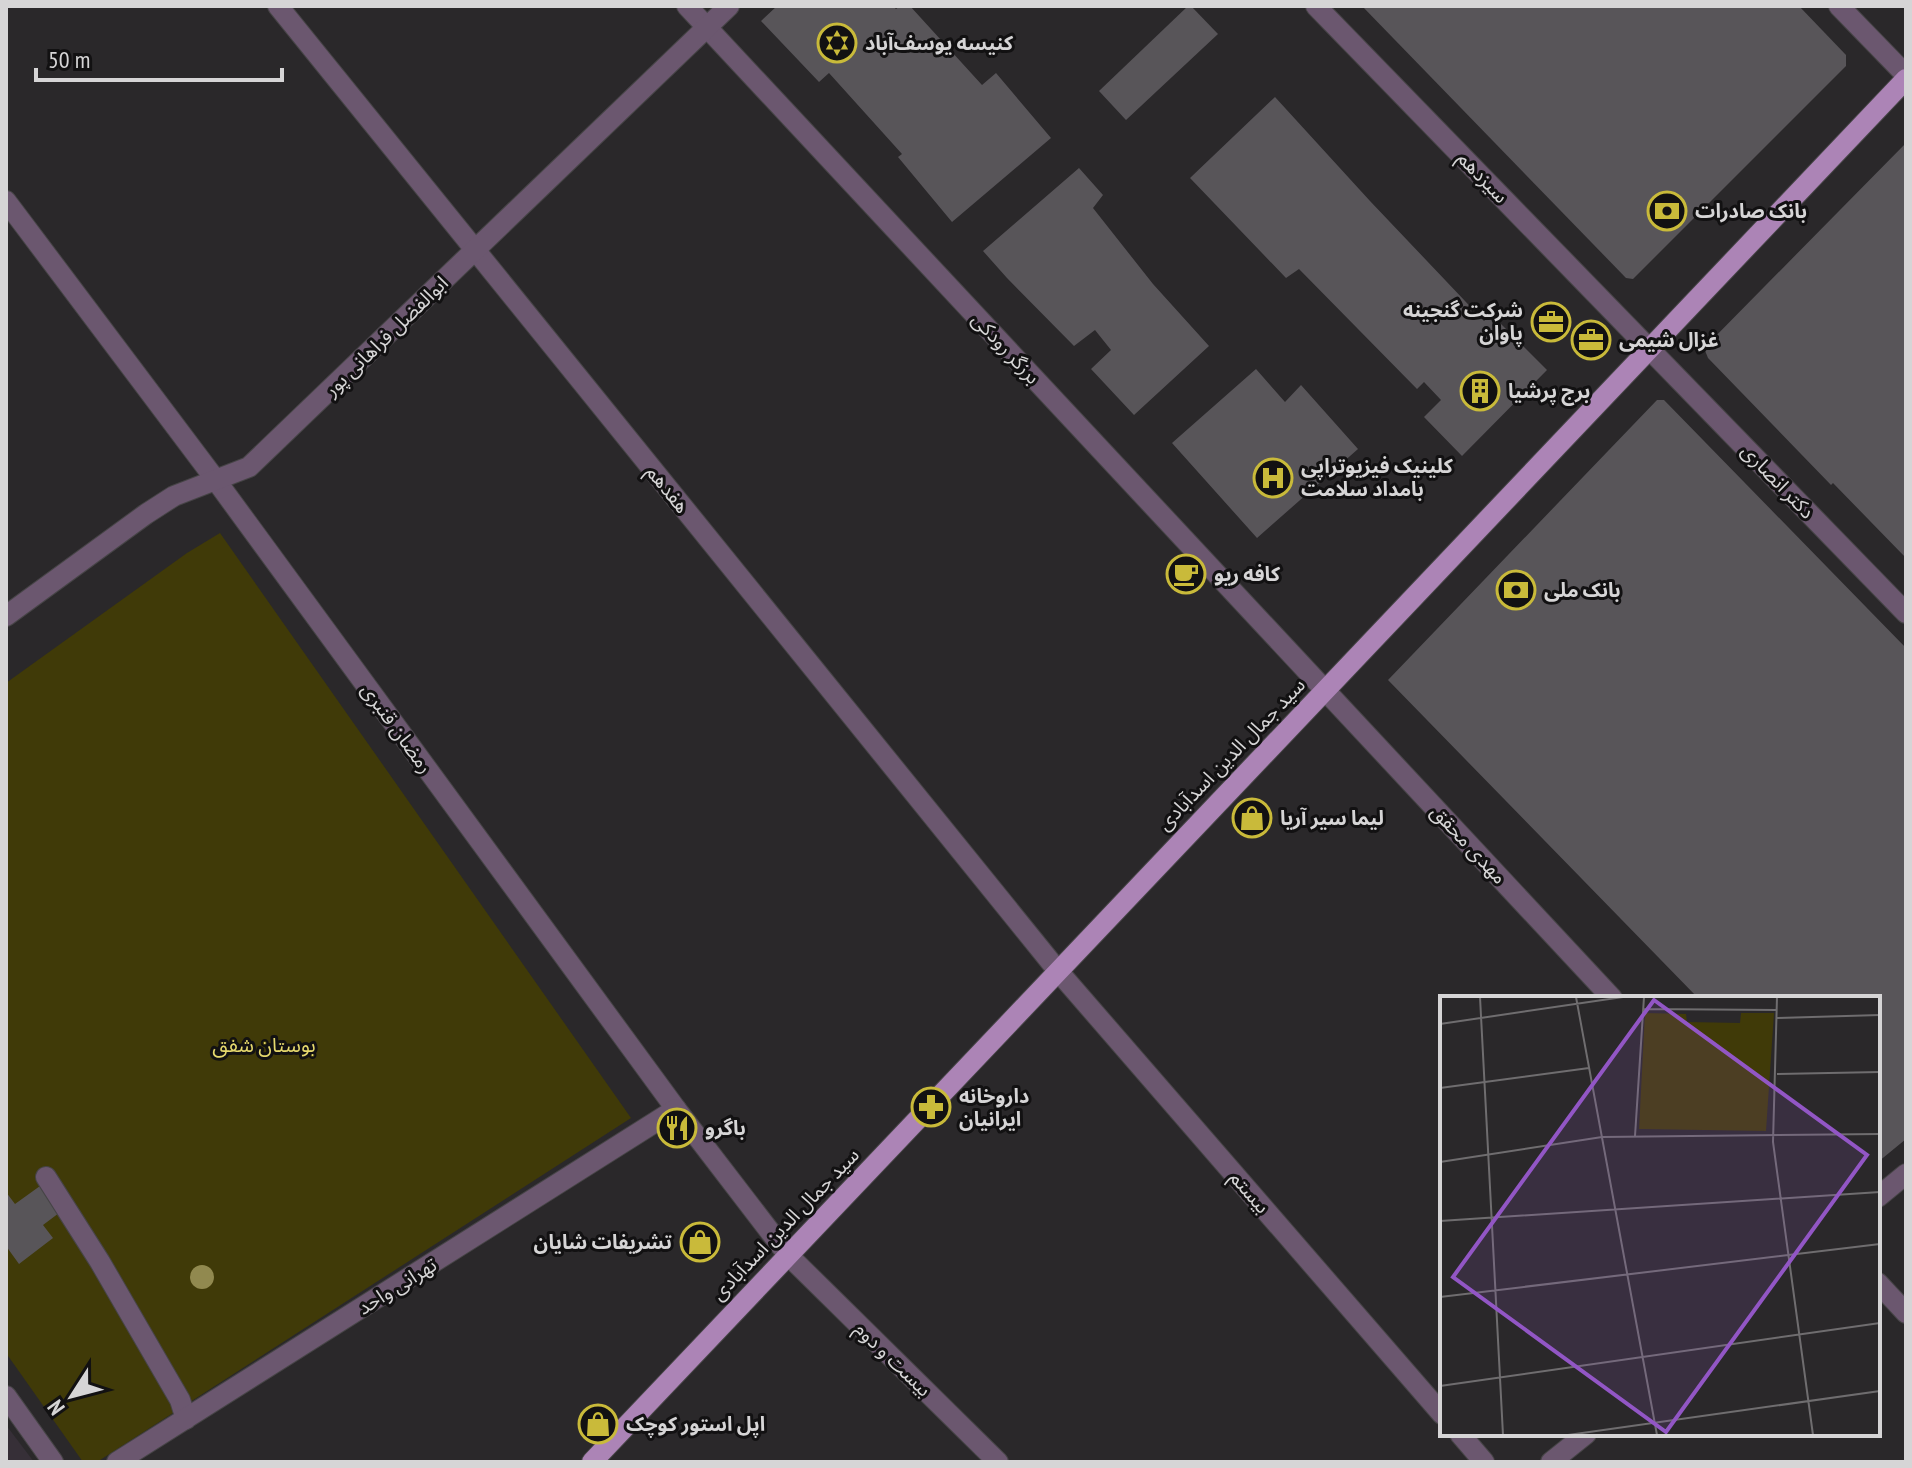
<svg xmlns="http://www.w3.org/2000/svg" width="1912" height="1468" viewBox="0 0 1912 1468" font-family="'PT Sans Narrow','Noto Sans Arabic',sans-serif">
	<style>
		.built { fill: #362f37 }
		.green { fill: #403a08 }
		.building { fill: #585559 }
		.lines { fill: none; stroke-linecap: round; stroke-linejoin: round }
		.minor-casing { stroke: #464446; stroke-width: 22 }
		.major-casing { stroke: #464446; stroke-width: 22 }
		.minor { stroke: #6b576f; stroke-width: 20 }
		.major { stroke: #ac84b6; stroke-width: 20 }
		.tree { fill: #91894f }
		.labels { text-anchor: middle; dominant-baseline: central; stroke-width: 6; stroke-linejoin: round; paint-order: stroke }
		.poi-label { font-size: 20px; font-weight: bold; fill: #d6d5d6; stroke: #121112; text-anchor: start }
		.street-label { font-size: 20px; fill: #d6d5d6; stroke: #121112 }
		.park-label { font-size: 20px; fill: #e6d96d; stroke: #121112 }
		.inset-road { fill: none; stroke: #6f6d6f; stroke-width: 2 }
		.view { fill: #9256c5; fill-opacity: 0.15; stroke: #9256c5; stroke-width: 4 }
		.inset-edge { fill: none; stroke: #d6d5d6; stroke-width: 4 }
	</style>
	<rect width="100%" height="100%" fill="#2a282a"/>
	<polygon class="built" points="6,1425 34,1462 6,1462"/>
	<polygon class="green" points="220,533 631,1118 97,1462 83,1462 6,1353 6,683 187,553"/>
	<g class="building">
		<polygon points="777,6 893,6 896,9 900,6 910,6 982,85 996,73 1051,138 952,222 898,157 902,154 829,73 819,82 761,21"/>
		<polygon points="1188,6 1191,6 1218,34 1126,120 1099,91"/>
		<polygon points="1362,6 1799,6 1846,55 1846,66 1633,279 1626,278"/>
		<polygon points="1275,97 1370,201 1484,321 1491,314 1547,370 1462,456 1424,417 1441,400 1424,382 1417,389 1299,269 1286,278 1190,178"/>
		<polygon points="1906,143 1906,558 1833,483 1831,485 1708,358 1704,348"/>
		<polygon points="1079,168 1103,195 1093,208 1153,284 1209,346 1134,415 1091,369 1111,350 1095,330 1074,346 1007,278 983,251"/>
		<polygon points="1256,369 1285,402 1301,385 1358,449 1257,538 1172,443"/>
		<polygon points="1657,400 1664,400 1906,648 1906,1139 1878,1162 1878,998 1698,998 1388,680"/>
		<polygon points="40,1186 59,1213 43,1225 53,1238 19,1264 6,1246 6,1192 15,1204"/>
	</g>
	<g class="lines">
		<g class="minor-casing">
			<g id="minor">
				<polyline points="278,6 1058,971 1442,1414"/>
				<polyline points="687,6 1612,998"/>
				<polyline points="1316,6 1906,613"/>
				<polyline points="1839,6 1906,75"/>
				<polyline points="6,201 215,479 676,1109 788,1255 998,1462"/>
				<polyline points="6,616 146,514 174,496 249,467 729,6"/>
				<polyline points="46,1177 100,1262 180,1400 186,1419"/>
				<polyline points="1878,1197 1906,1174"/>
				<polyline points="1878,1283 1906,1313"/>
				<polyline points="6,1396 53,1462"/>
				<polyline points="1460,1434 1484,1462"/>
				<polyline points="117,1462 676,1109"/>
				<polyline points="1551,1462 1586,1434"/>
			</g>
		</g>
		<g class="major-casing">
			<polyline id="major" points="592,1462 1906,79"/>
		</g>
		<use href="#minor" class="minor"/>
		<use href="#major" class="major"/>
	</g>
	<circle class="tree" cx="202" cy="1277" r="12"/>
	<defs>
		<g id="synagogue-ring" transform="scale(2)"><circle r="9.5" fill="#121112" stroke="#c9ba3a" stroke-width="1.5"/><path d="M0-6.5L5.6 3.2H-5.6ZM0 6.5L5.6-3.2H-5.6Z" fill="#c9ba3a"/></g>
		<g id="bank-ring" transform="scale(2)"><circle r="9.5" fill="#121112" stroke="#c9ba3a" stroke-width="1.5"/><path d="M-6-4H6V4H-6ZM0-2.3a2.3 2.3 0 1 0 0 4.6a2.3 2.3 0 1 0 0-4.6Z" fill="#c9ba3a"/></g>
		<g id="office-ring" transform="scale(2)"><circle r="9.5" fill="#121112" stroke="#c9ba3a" stroke-width="1.5"/><path d="M-6-3h4V-5.5h4V-3h4V5H-6ZM-1-4.5V-3h2v-1.5ZM-6 0V1H6V0Z" fill="#c9ba3a"/></g>
		<g id="building-ring" transform="scale(2)"><circle r="9.5" fill="#121112" stroke="#c9ba3a" stroke-width="1.5"/><path d="M-4-6H4V6H1V3H-1V6H-4ZM-2.5-4.3h1.7v1.8h-1.7ZM.8-4.3h1.7v1.8H.8ZM-2.5-1h1.7V.8h-1.7ZM.8-1h1.7V.8H.8Z" fill="#c9ba3a"/></g>
		<g id="hospital-ring" transform="scale(2)"><circle r="9.5" fill="#121112" stroke="#c9ba3a" stroke-width="1.5"/><path d="M-5-5h3v3.5h4V-5h3V5h-3V1.5h-4V5h-3Z" fill="#c9ba3a"/></g>
		<g id="cafe-ring" transform="scale(2)"><circle r="9.5" fill="#121112" stroke="#c9ba3a" stroke-width="1.5"/><path d="M-5.5-4.5H6V0H3Q3 3.5 0 3.5H-2.5Q-5.5 3.5-5.5 0ZM3-3.2v2h1.7v-2ZM-6 4.5H4V6H-6Z" fill="#c9ba3a"/></g>
		<g id="shop-ring" transform="scale(2)"><circle r="9.5" fill="#121112" stroke="#c9ba3a" stroke-width="1.5"/><path d="M-5-2.5h2.3a2.7 3.5 0 0 1 5.4 0H5L5.5 6h-11ZM-1.5-2.5h3a1.5 2.3 0 0 0-3 0Z" fill="#c9ba3a"/></g>
		<g id="pharmacy-ring" transform="scale(2)"><circle r="9.5" fill="#121112" stroke="#c9ba3a" stroke-width="1.5"/><path d="M-2-6h4v4h4v4h-4v4h-4v-4h-4v-4h4Z" fill="#c9ba3a"/></g>
		<g id="restaurant-ring" transform="scale(2)"><circle r="9.5" fill="#121112" stroke="#c9ba3a" stroke-width="1.5"/><path d="M-5-6h1v4h1v-4h1v4h1v-4h1v5L-1.5 .5V6h-2V.5L-5-1ZM5-6V6H3V1.5H1.5Q1.5-4 5-6Z" fill="#c9ba3a"/></g>
	</defs>
	<g fill-rule="evenodd">
		<use href="#synagogue-ring" x="837" y="43"/>
		<use href="#bank-ring" x="1667" y="211"/>
		<use href="#office-ring" x="1551" y="322"/>
		<use href="#office-ring" x="1591" y="340"/>
		<use href="#building-ring" x="1480" y="391"/>
		<use href="#hospital-ring" x="1273" y="478"/>
		<use href="#cafe-ring" x="1186" y="574"/>
		<use href="#bank-ring" x="1516" y="590"/>
		<use href="#shop-ring" x="1252" y="818"/>
		<use href="#pharmacy-ring" x="931" y="1107"/>
		<use href="#restaurant-ring" x="677" y="1128"/>
		<use href="#shop-ring" x="700" y="1242"/>
		<use href="#shop-ring" x="598" y="1424"/>
	</g>
	<g class="labels">
		<g class="poi-label">
			<text x="865" y="43">کنیسه یوسف‌آباد</text>
			<text x="1695" y="211">بانک صادرات</text>
			<text x="1523" y="310" text-anchor="end">شرکت گنجینه<tspan x="1523" dy="23">پاوان</tspan></text>
			<text x="1619" y="340">غزال شیمی</text>
			<text x="1508" y="391">برج پرشیا</text>
			<text x="1301" y="466">کلینیک فیزیوتراپی<tspan x="1301" dy="23">بامداد سلامت</tspan></text>
			<text x="1214" y="574">کافه ریو</text>
			<text x="1544" y="590">بانک ملی</text>
			<text x="1280" y="818">لیما سیر آریا</text>
			<text x="959" y="1096">داروخانه<tspan x="959" dy="23">ایرانیان</tspan></text>
			<text x="705" y="1128">باگرو</text>
			<text x="672" y="1242" text-anchor="end">تشریفات شایان</text>
			<text x="626" y="1424">اپل استور کوچک</text>
		</g>
		<g class="street-label">
			<text transform="translate(1483 177) rotate(46)">سیزدهم</text>
			<text transform="translate(386 336) rotate(-44)">ابوالفضل فراهانی پور</text>
			<text transform="translate(1006 348) rotate(47)">برزگر رودکی</text>
			<text transform="translate(1778 481) rotate(46)">دکتر انصاری</text>
			<text transform="translate(668 489) rotate(51)">هفدهم</text>
			<text transform="translate(397 728) rotate(54)">رمضان قنبری</text>
			<text transform="translate(1231 754) rotate(-46)">سید جمال الدین اسدآبادی</text>
			<text transform="translate(1469 844) rotate(47)">مهدی محقق</text>
			<text transform="translate(1250 1192) rotate(49)">بیستم</text>
			<text transform="translate(785 1224) rotate(-46)">سید جمال الدین اسدآبادی</text>
			<text transform="translate(397 1286) rotate(-32)">تهرانی واحد</text>
			<text transform="translate(893 1359) rotate(44)">بیست و دوم</text>
		</g>
		<g class="park-label">
			<text x="264" y="1045">بوستان شفق</text>
		</g>
	</g>
	<g transform="translate(1440 996)">
		<rect width="440" height="440" fill="#2a282a"/>
		<path d="M205,17L246,18L247,26L300,27L301,17H334L326,135L199,133Z" fill="#403a08"/>
		<path class="inset-road" d="M40,1L63,439M136,1L217,439M337,1L333,146L373,439M203,13L337,14M337,22L440,19M0,28L183,1M337,78L440,76M0,92L149,72M195,140L204,1M0,166L162,141L440,138M0,225L440,196M0,301L440,248M0,390L440,327M128,439L440,395"/>
		<path class="view" d="M214,4L427,159L226,436L13,281Z"/>
		<rect width="440" height="440" class="inset-edge"/>
	</g>
	<rect width="1912" height="1468" fill="none" stroke="#d6d5d6" stroke-width="16"/>
	<g transform="translate(72 1396) rotate(234)" stroke="#121112" stroke-width="6" paint-order="stroke">
	<path d="M0-6L14 30L0 20L-14 30Z" fill="#d6d5d6"/>
	<text y="-12" font-size="22" font-weight="bold" text-anchor="middle" fill="#d6d5d6">N</text>
	</g>
	<path d="M36 68v12h246v-12" fill="none" stroke="#d6d5d6" stroke-width="4"/>
	<text x="48" y="68" font-size="24" fill="#d6d5d6" stroke="#121112" stroke-width="6" paint-order="stroke">50 m</text>
</svg>
